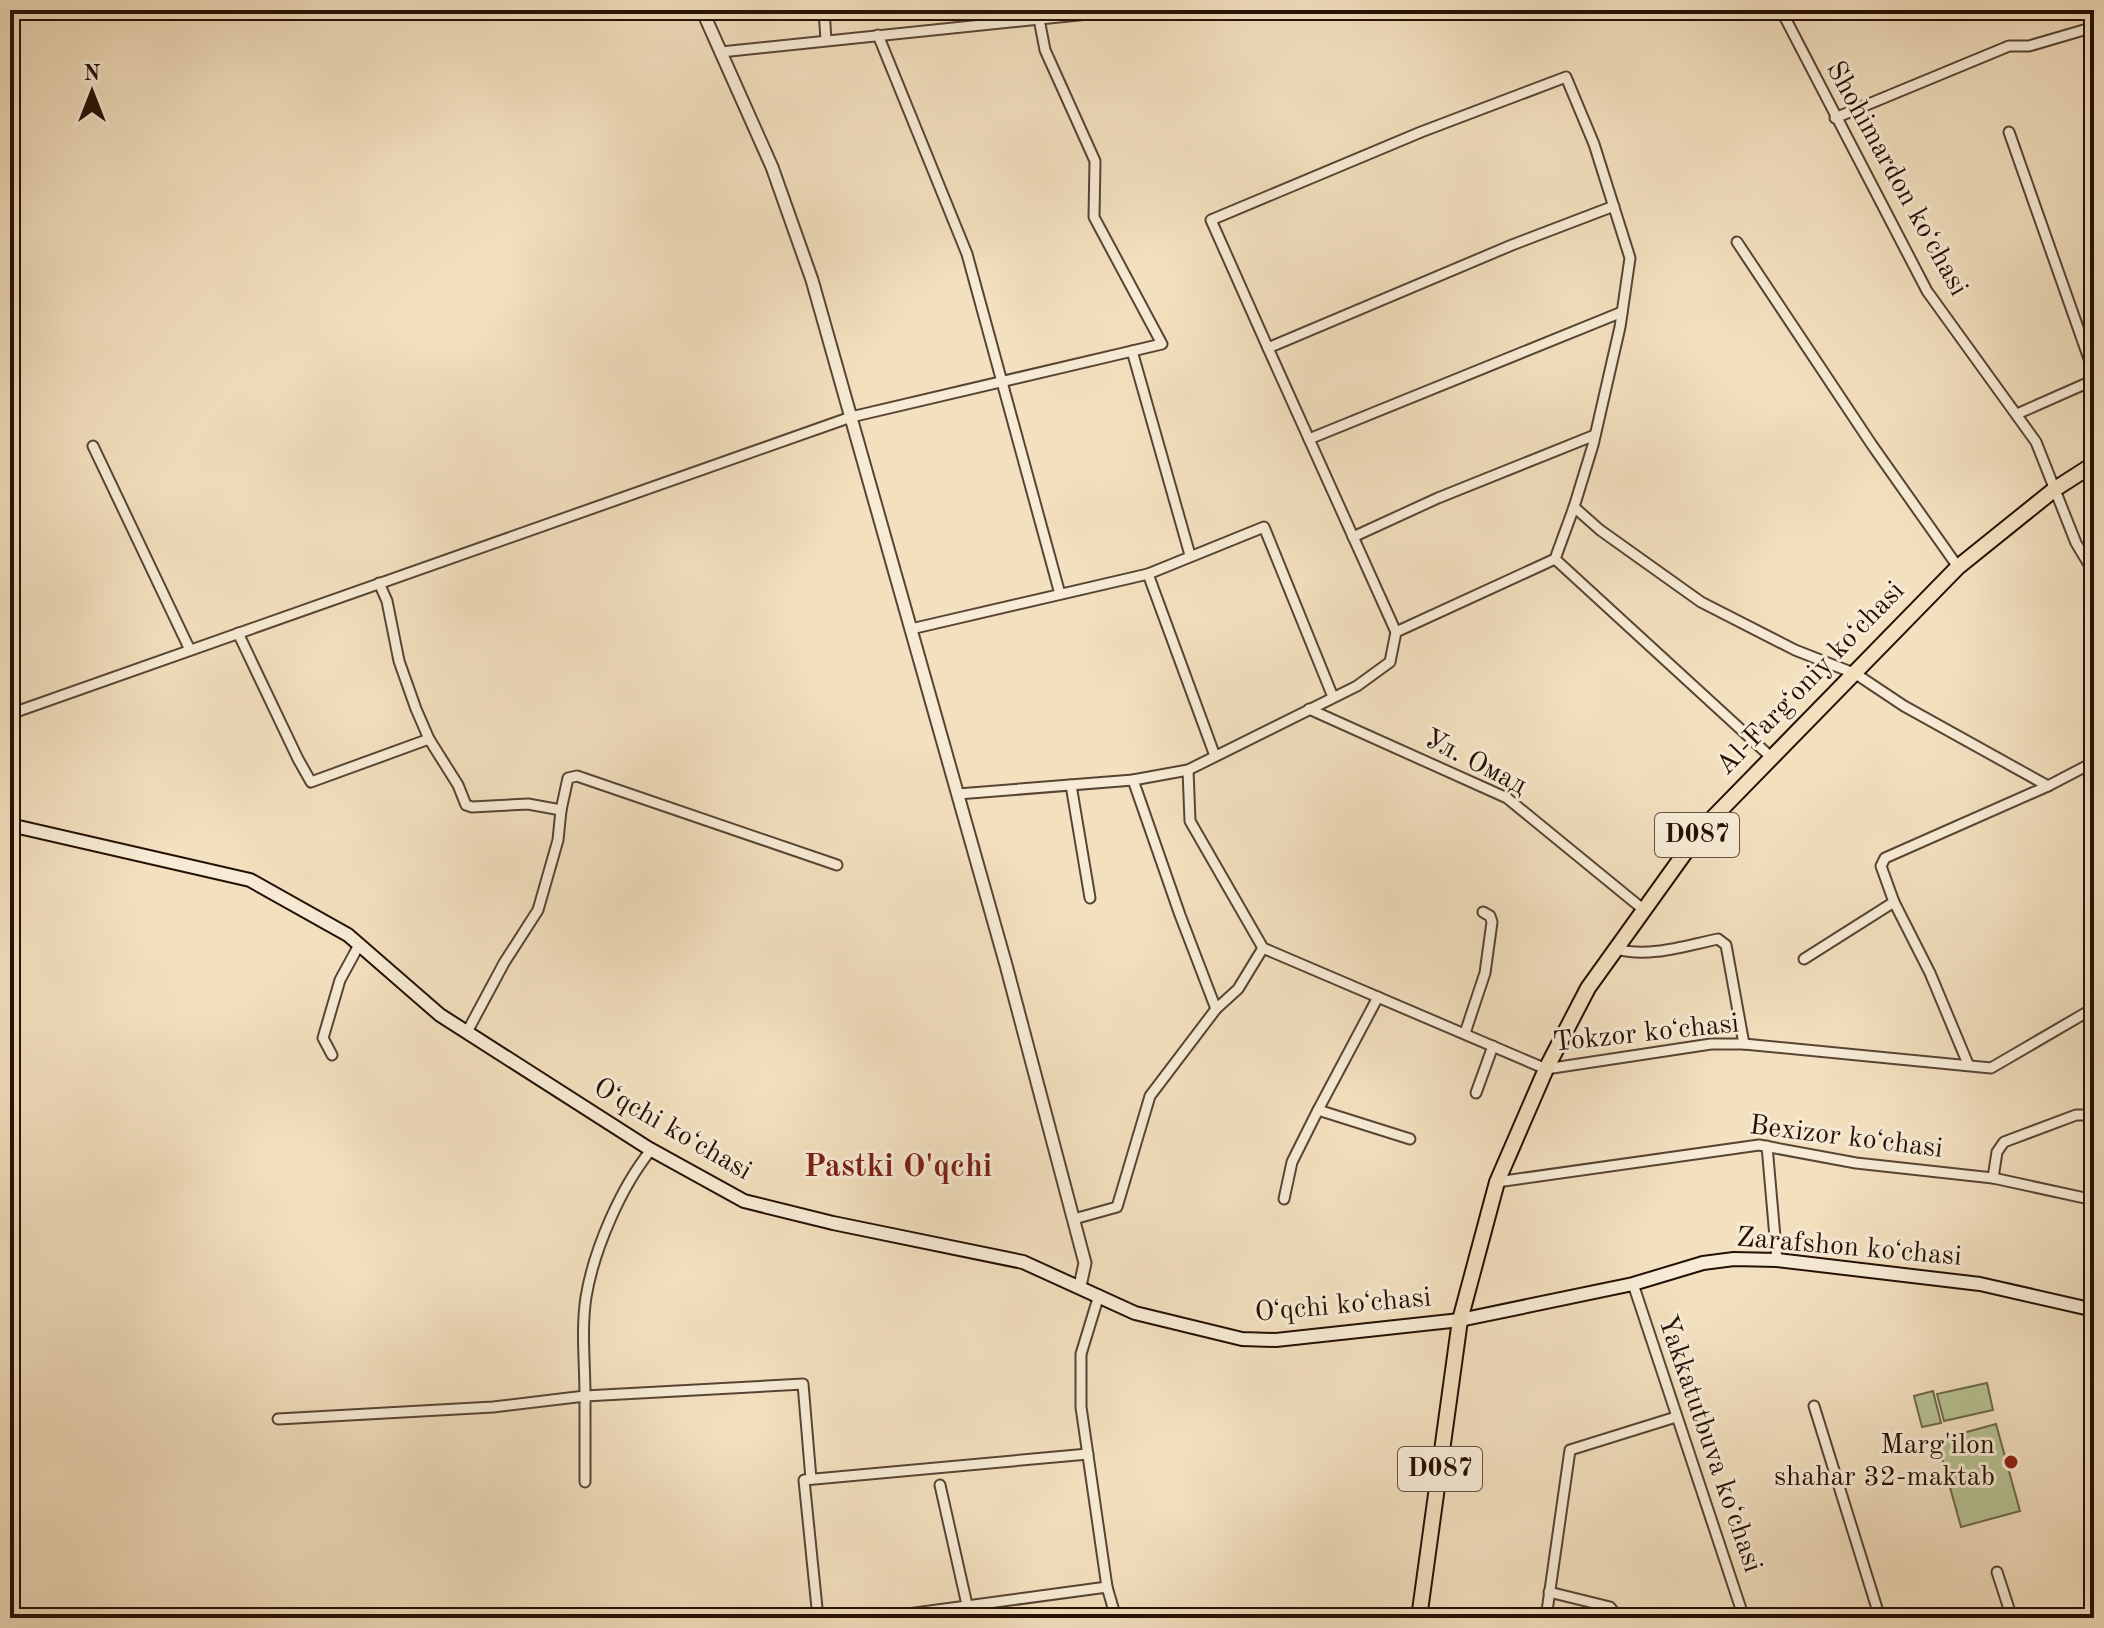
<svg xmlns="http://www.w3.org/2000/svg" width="2104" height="1628" viewBox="0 0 2104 1628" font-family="'Old Standard TT',serif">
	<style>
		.green { fill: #b8c394; stroke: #6e6a4d; stroke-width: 2 }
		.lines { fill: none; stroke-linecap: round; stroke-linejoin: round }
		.minor-casing { stroke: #584434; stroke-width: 13 }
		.tertiary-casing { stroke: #584434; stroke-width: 15 }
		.secondary-casing { stroke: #251006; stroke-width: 16 }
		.primary-casing { stroke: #251006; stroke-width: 18 }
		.minor { stroke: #f7ebd5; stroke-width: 9 }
		.tertiary { stroke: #f7ebd5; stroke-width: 11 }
		.secondary { stroke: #f7ebd5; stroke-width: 12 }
		.primary { stroke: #f3e0bf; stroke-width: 14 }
		.poi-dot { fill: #8f2418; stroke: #f7ebd5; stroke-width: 3 }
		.labels { text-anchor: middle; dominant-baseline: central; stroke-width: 6; stroke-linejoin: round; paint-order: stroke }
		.shield { fill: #f7ebd5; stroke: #645244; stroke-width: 2 }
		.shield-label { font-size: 26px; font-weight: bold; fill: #251006 }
		.street-label { font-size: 28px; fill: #251006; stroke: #f7ebd5 }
		.poi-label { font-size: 28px; fill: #251006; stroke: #f7ebd5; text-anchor: end }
		.quarter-label { font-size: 32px; font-weight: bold; fill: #7a1f14; stroke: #f7ebd5 }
	</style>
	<rect width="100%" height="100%" fill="#f3e0bf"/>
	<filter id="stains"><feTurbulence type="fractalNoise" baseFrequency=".0025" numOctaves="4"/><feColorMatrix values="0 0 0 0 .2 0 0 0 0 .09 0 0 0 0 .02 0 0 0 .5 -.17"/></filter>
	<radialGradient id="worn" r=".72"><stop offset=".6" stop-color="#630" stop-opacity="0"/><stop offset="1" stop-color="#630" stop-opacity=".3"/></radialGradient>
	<g class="green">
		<polygon points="1987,1383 1993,1410 1944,1421 1937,1394"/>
		<polygon points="1933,1391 1941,1423 1922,1427 1914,1396"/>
		<polygon points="1996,1424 2020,1511 1961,1527 1937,1440"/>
	</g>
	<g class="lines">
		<g class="minor-casing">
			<g id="minor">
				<polyline points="824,10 826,40"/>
				<polyline points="1781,10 1927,291 2036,442 2076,543 2094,573"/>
				<polyline points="878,35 967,254 1060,594"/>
				<polyline points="721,52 1127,10"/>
				<polyline points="1835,118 2009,46 2029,46 2094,27"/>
				<polyline points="2009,132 2094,373"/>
				<polyline points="1737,242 1872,445 1958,567"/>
				<polyline points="1268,348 1396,632"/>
				<polyline points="1132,351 1190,555"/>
				<polyline points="2017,414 2094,380"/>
				<polyline points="1309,439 1622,312"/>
				<polyline points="93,446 190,650"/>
				<polyline points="1574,507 1593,445 1620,327 1630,258 1594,144 1566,77 1421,132 1211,220 1268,348 1512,245 1614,206"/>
				<polyline points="1353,537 1438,498 1595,435"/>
				<polyline points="1555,559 1772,758"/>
				<polyline points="1148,574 1264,527 1333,697"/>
				<polyline points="379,583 387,601 399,661 416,709 429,739 458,785 466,805 472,807 528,804 561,810 558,840 538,910 504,963 467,1032"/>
				<polyline points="911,629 1148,574 1215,756"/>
				<polyline points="238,633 298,759 311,782 429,739"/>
				<polyline points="1309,709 1507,798 1644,910"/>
				<polyline points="10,714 851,417 1162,344 1094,217 1095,161 1045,50 1039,19"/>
				<polyline points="1188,770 1190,821 1263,948 1546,1069 1711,1044 1744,1044 1991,1068 2094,1008"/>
				<polyline points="1133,780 1180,915 1216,1009 1238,989 1263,948"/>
				<polyline points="1071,785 1090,898"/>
				<polyline points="958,794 1133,780 1188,770 1357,686 1390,662 1396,632 1555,559 1574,507 1600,530 1701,602 1795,650 1856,674 1904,706 2048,786"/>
				<polyline points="561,810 568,778 577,776 837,865"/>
				<path d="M1616,949C1649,958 1684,946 1718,939L1726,945L1744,1044"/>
				<polyline points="1804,959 1894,902"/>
				<polyline points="1465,1033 1485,973 1492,922 1490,916 1483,912"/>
				<polyline points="332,1055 323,1038 340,980 359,945"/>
				<polyline points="1968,1064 1930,973 1894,902 1881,866 1885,858 2048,786 2094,762"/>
				<polyline points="1476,1093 1493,1046"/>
				<polyline points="1318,1110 1378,997"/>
				<polyline points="1767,1146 1777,1260"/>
				<path d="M651,1150C621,1187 594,1249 586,1297C581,1329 585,1364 585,1396L803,1384L811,1479"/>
				<polyline points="1993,1178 1997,1152 2004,1142 2076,1115 2094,1115"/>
				<polyline points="1497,1182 1759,1145 1856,1163 1993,1178 2094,1200"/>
				<polyline points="1284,1199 1292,1162 1318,1110 1410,1139"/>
				<polyline points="1074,1219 1117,1207 1150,1096 1216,1009"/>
				<polyline points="1633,1284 1744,1618"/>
				<polyline points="1099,1295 1081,1354 1081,1407 1107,1587"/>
				<polyline points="1814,1406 1880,1618"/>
				<polyline points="278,1419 493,1407 585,1396 585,1482"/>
				<polyline points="940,1485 970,1618"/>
				<polyline points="1997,1572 2012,1618"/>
				<polyline points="1549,1592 1610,1607 1619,1618"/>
				<polyline points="818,1618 804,1480 1088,1454"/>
				<polyline points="878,1618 1107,1587 1116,1618"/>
				<polyline points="1546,1618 1570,1450 1676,1417"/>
			</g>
		</g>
		<g class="tertiary-casing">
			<polyline id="tertiary" points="702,10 772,167 812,280 1006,965 1085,1263 1080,1286"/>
		</g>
		<g class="secondary-casing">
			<polyline id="secondary" points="10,825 250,880 348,935 440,1015 648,1148 744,1201 833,1223 1023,1262 1135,1313 1242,1339 1276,1340 1460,1320 1633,1284 1703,1263 1734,1259 1777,1260 1980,1284 2094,1310"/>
		</g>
		<g class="primary-casing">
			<polyline id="primary" points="1419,1618 1460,1320 1497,1182 1546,1069 1588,988 1702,829 1958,567 2055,489 2094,464"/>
		</g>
		<use href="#minor" class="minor"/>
		<use href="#tertiary" class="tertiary"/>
		<use href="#secondary" class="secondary"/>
		<use href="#primary" class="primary"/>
	</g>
	<circle class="poi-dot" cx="2011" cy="1462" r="8"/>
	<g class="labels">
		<g class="shield">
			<rect x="1655" y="813" width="84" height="44" rx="6"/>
			<rect x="1398" y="1447" width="84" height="44" rx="6"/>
		</g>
		<g class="shield-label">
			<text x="1697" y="835">D087</text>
			<text x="1440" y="1469">D087</text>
		</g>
		<g class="street-label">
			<text transform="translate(1896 179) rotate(61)">Shohimardon koʻchasi</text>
			<text transform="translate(1811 679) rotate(-46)">Al-Fargʻoniy koʻchasi</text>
			<text transform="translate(1475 763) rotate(27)">Ул. Омад</text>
			<text transform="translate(1646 1034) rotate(-6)">Tokzor koʻchasi</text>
			<text transform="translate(672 1130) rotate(30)">Oʻqchi koʻchasi</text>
			<text transform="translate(1846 1138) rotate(7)">Bexizor koʻchasi</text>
			<text transform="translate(1849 1248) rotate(5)">Zarafshon koʻchasi</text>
			<text transform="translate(1343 1306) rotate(-5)">Oʻqchi koʻchasi</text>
			<text transform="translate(1709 1444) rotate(71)">Yakkatutbuva koʻchasi</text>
		</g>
		<g class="poi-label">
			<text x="1995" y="1446">Marg'ilon<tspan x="1995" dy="32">shahar 32-maktab</tspan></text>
		</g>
		<g class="quarter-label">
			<text x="898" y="1168">Pastki O'qchi</text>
		</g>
	</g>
	<rect width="2104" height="1628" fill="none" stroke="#f3e0bf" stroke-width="40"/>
	<rect x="12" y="12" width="2080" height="1604" fill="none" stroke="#251006" stroke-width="4"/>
	<rect x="20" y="20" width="2064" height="1588" fill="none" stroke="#251006" stroke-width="2"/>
	<g transform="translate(92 92)" stroke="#f7ebd5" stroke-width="6" paint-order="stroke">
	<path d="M0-6L14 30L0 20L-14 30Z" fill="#251006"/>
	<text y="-12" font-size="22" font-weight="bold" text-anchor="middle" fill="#251006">N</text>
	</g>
	<rect width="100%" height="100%" filter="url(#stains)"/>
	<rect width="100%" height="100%" fill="url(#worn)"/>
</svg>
